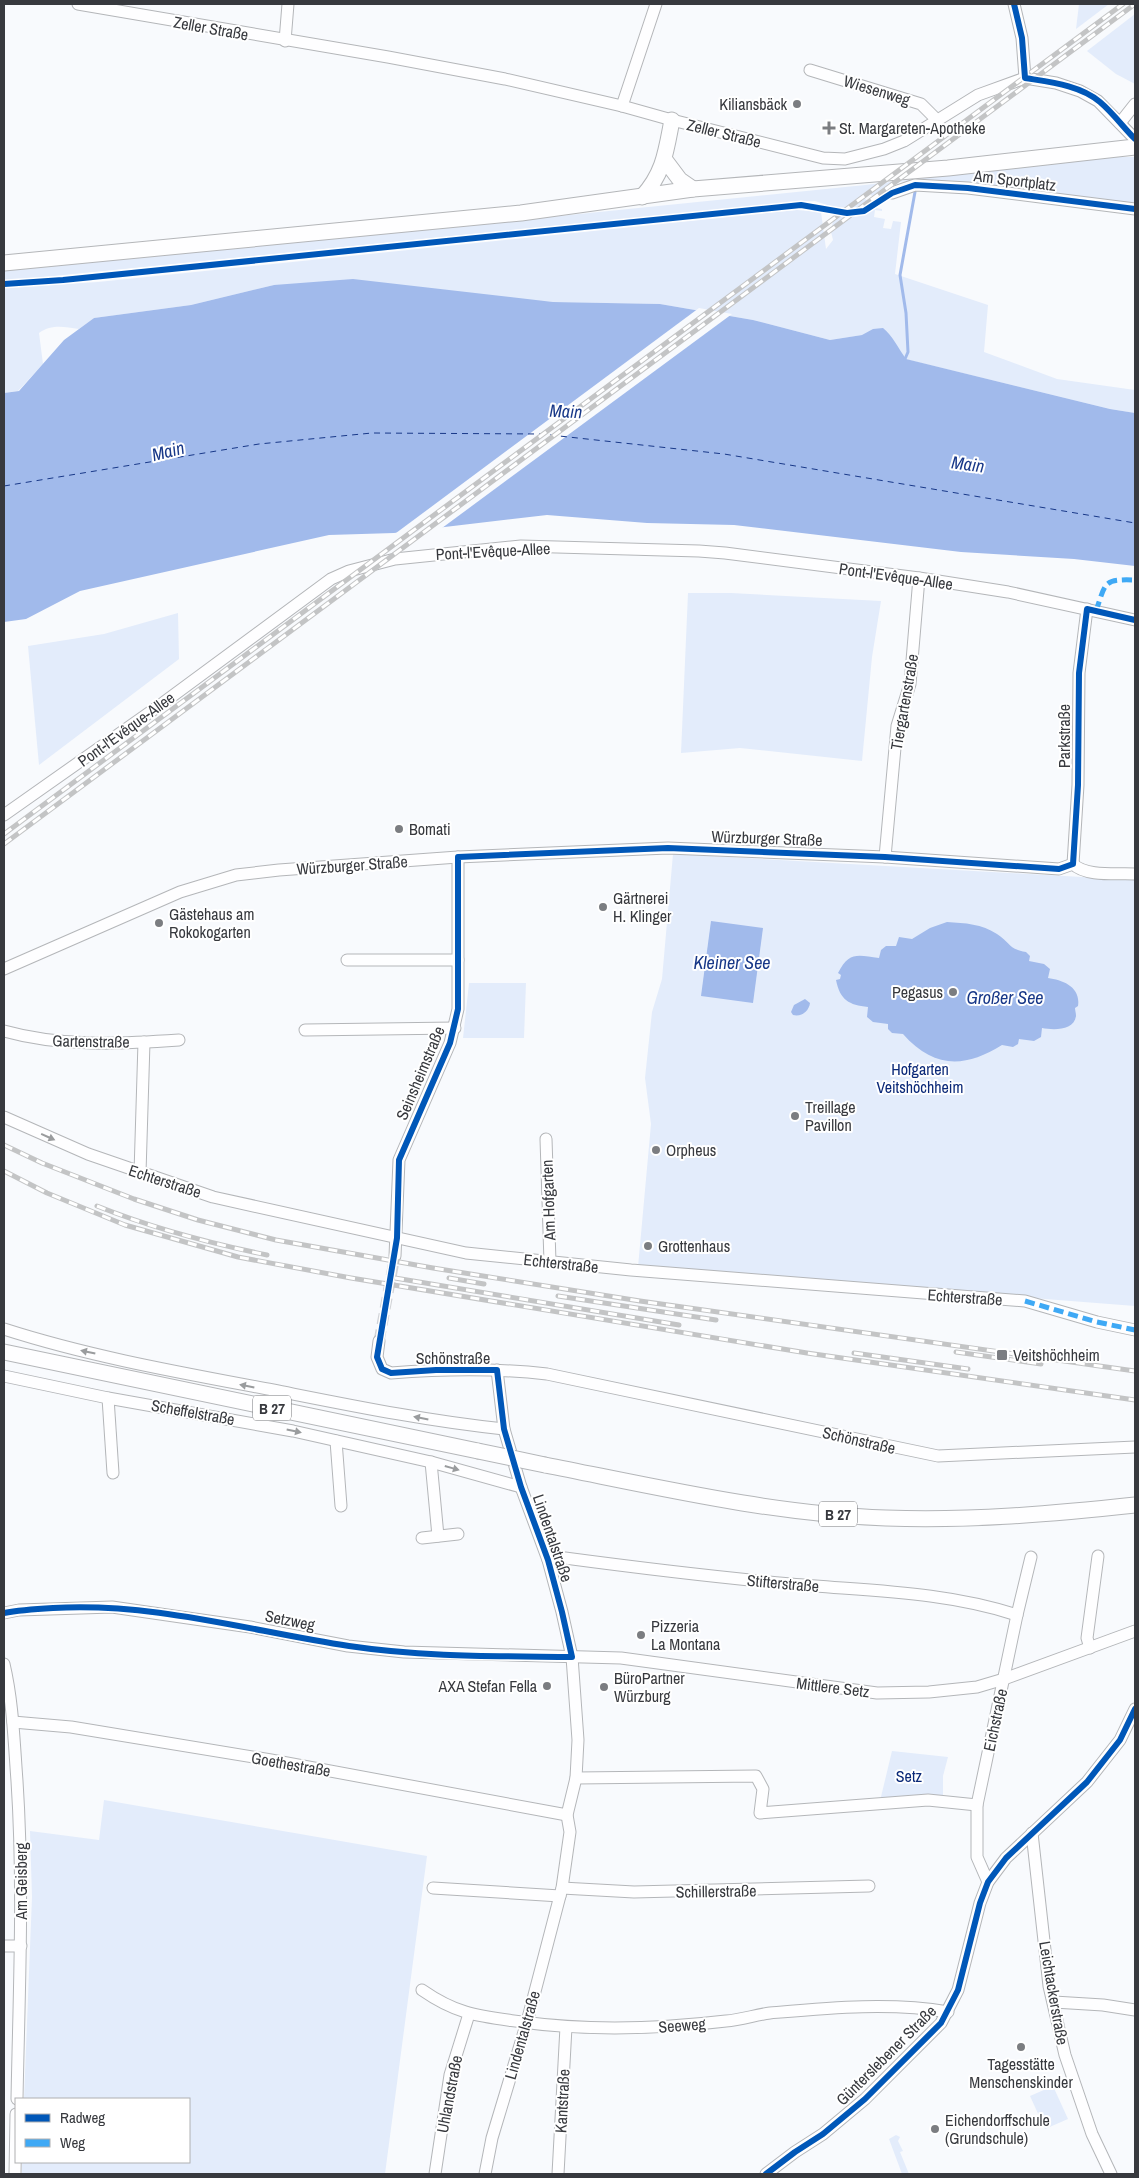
<svg xmlns="http://www.w3.org/2000/svg" width="1139" height="2178" viewBox="0 0 1139 2178" font-family="'Archivo Narrow',sans-serif">
	<style>
		.green { fill: #e3ecfb }
		.water { fill: #a1baeb }
		.pier { fill: #f8fafd }
		.lines { fill: none; stroke-linecap: round; stroke-linejoin: round }
		.stream { stroke: #a1baeb; stroke-width: 3 }
		.ferry { stroke: #183888; stroke-width: 1; stroke-dasharray: 6 5; stroke-linecap: butt }
		.minor-tunnel { stroke: #d1d3d7; stroke-width: 11; stroke-dasharray: 11 5.5; stroke-linecap: butt }
		.minor-casing { stroke: #b4b6b9; stroke-width: 13 }
		.major-casing { stroke: #b4b6b9; stroke-width: 17 }
		.minor { stroke: #fefeff; stroke-width: 11 }
		.major { stroke: #fefeff; stroke-width: 15 }
		.rail-casing { stroke: #c3c4c5; stroke-width: 5 }
		.rail { stroke: #fff; stroke-width: 3; stroke-dasharray: 9; stroke-linecap: butt }
		.major-bridge-casing { stroke: #b4b6b9; stroke-width: 17; stroke-linecap: butt }
		.major-bridge { stroke: #fefeff; stroke-width: 15 }
		.quiet { stroke: #3fa9f5; stroke-width: 5; stroke-dasharray: 10 5; stroke-linecap: butt }
		.cycleway-casing { stroke: #fff; stroke-width: 9 }
		.cycleway { stroke: #0057b8; stroke-width: 6 }
		.oneway { fill: #9a9c9e }
		.poi-dot { fill: #7b7d81; stroke: #fff; stroke-width: 2 }
		.labels { text-anchor: middle; dominant-baseline: central; stroke-width: 4; stroke-linejoin: round; paint-order: stroke }
		.shield { fill: #fff; stroke: #737478; stroke-width: 1 }
		.shield-label { font-size: 15px; font-weight: bold; fill: #37393e }
		.street-label { font-size: 16px; fill: #37393e; stroke: #fff }
		.poi-label { font-size: 16px; fill: #37393e; stroke: #fff; text-anchor: start }
		.park-label { font-size: 16px; fill: #0b2978; stroke: #fff }
		.water-label { font-size: 18px; font-style: italic; fill: #183888; stroke: #fff }
	</style>
	<rect width="100%" height="100%" fill="#f8fafd"/>
	<g class="green">
		<polygon points="1079,4 1109,4 1076,29"/>
		<polygon points="1135,14 1135,84 1116,74 1087,51"/>
		<polygon points="1102,157 1135,157 1135,203 914,181 898,182 875,199 868,192 863,196 869,204 857,207 836,208 815,201 791,202 4,281 4,269 520,220 865,185"/>
		<path d="M876,208L882,209V211L875,210L874,217L885,219L883,228L891,229L893,221L901,222L895,274L988,305L984,352L1057,379L1135,390V413L1110,409L905,359L893,342L862,335L830,340L753,320L660,304L553,302L274,285L191,305L94,318L79,329C64,327 52,324 39,333L43,364L18,391L4,393V288L98,282L797,210L821,212L826,249L833,240L831,232L834,215C850,220 862,217 876,208Z"/>
		<polygon points="688,593 731,593 881,601 872,657 862,761 740,748 681,753"/>
		<polygon points="178,613 179,659 39,765 28,646 104,634"/>
		<polygon points="673,854 1135,880 1135,1306 638,1267 651,1124 645,1078 652,1012 662,979"/>
		<polygon points="469,983 526,983 524,1038 463,1038"/>
		<polygon points="892,1751 948,1757 943,1776 943,1795 880,1801"/>
		<polygon points="104,1800 427,1856 385,2174 22,2174 22,2162 189,2162 189,2099 24,2099 32,1897 30,1831 99,1840"/>
		<polygon points="1053,2086 1068,2119 1045,2129 1030,2096"/>
		<polygon points="896,2135 900,2137 898,2141 903,2151 900,2152 909,2174 902,2174 889,2139"/>
	</g>
	<g class="water">
		<path d="M353,279L553,302L660,304L753,320L830,340L862,335L873,329L883,328C893,336 898,348 906,359L1110,409L1135,413V566L1074,559L961,552L734,525L647,523L547,515L394,533L329,535L80,591L26,619L4,622V393L19,391L64,340L94,318L191,305L274,285Z"/>
		<polygon points="711,921 763,928 753,1003 701,996"/>
		<path d="M947,922C965,923 982,924 997,934C1011,943 1008,949 1026,952L1030,956L1029,961L1044,964L1050,969L1048,978C1063,980 1081,987 1078,1006L1075,1008C1075,1010 1076,1013 1076,1016C1074,1031 1053,1030 1042,1028L1041,1037L1034,1041L1019,1039L1018,1044L1013,1047L1002,1045C965,1068 934,1069 903,1034L892,1033L888,1029V1024L873,1022L867,1017L868,1007C849,1005 840,1000 836,980L840,979L841,975L838,973C849,951 858,955 879,958L881,950L886,946H896L899,937L912,939L930,928Z"/>
		<path d="M805,999L810,1003C809,1011 802,1017 793,1015L791,1012L794,1005Z"/>
	</g>
	<polygon class="pier" points="699,308 732,314 438,531 392,536"/>
	<g class="lines">
		<polyline class="stream" points="905,359 908,352 906,313 900,275 915,192"/>
		<polyline class="ferry" points="4,486 259,444 372,433 541,434 724,454 1135,523"/>
		<polyline class="minor-tunnel" points="379,1341 395,1256"/>
		<g class="minor-casing">
			<g id="minor">
				<polyline points="78,4 388,57 505,79 622,106 672,120 823,158 845,159 884,149 904,141 978,95 1025,78 1056,83 1080,91 1098,101 1135,139"/>
				<polyline points="1014,4 1022,38 1025,78"/>
				<polyline points="285,41 288,4"/>
				<polyline points="810,70 921,104 937,120"/>
				<polyline points="622,106 656,4"/>
				<polyline points="1120,123 1135,104"/>
				<polyline points="892,193 915,185 968,188 1135,209"/>
				<polyline points="4,815 163,703 331,579 349,571 395,559 521,546 699,551 725,553 919,578 1008,592 1135,620"/>
				<polyline points="885,857 897,726 910,684 919,578"/>
				<polyline points="1073,864 1078,785 1079,673 1087,609"/>
				<path d="M1073,864C1086,877 1117,873 1135,874"/>
				<polyline points="347,960 458,960"/>
				<polyline points="4,969 180,892 236,875 279,870 458,857 668,848 885,857 1059,869 1073,864"/>
				<polyline points="305,1030 455,1028"/>
				<path d="M4,1031C61,1047 120,1044 179,1040"/>
				<polyline points="4,1117 88,1154 213,1197 466,1253 631,1270 1025,1301 1097,1322 1135,1330"/>
				<polyline points="546,1139 550,1262"/>
				<polyline points="140,1173 144,1042"/>
				<polyline points="395,1256 399,1160 450,1043 458,1009 458,857"/>
				<path d="M4,1329C91,1357 183,1373 273,1390C349,1405 426,1421 504,1429"/>
				<path d="M379,1341L377,1357L382,1369L391,1373C444,1369 495,1368 547,1374L938,1456L1135,1447"/>
				<polyline points="4,1376 108,1398 293,1431 431,1462 521,1487"/>
				<polyline points="108,1398 113,1473"/>
				<polyline points="336,1441 341,1506"/>
				<polyline points="431,1462 438,1536"/>
				<polyline points="422,1538 458,1534"/>
				<path d="M548,1560L565,1558C640,1568 715,1577 791,1584C867,1591 944,1591 1017,1615"/>
				<polyline points="4,1613 19,1610 112,1607 250,1627 348,1646 404,1652 621,1658 877,1693 929,1692 977,1687 1004,1679 1135,1631"/>
				<polyline points="1090,1648 1087,1638 1098,1556"/>
				<path d="M4,1664C13,1702 14,1742 17,1781C24,1887 19,1993 17,2099"/>
				<polyline points="13,1722 71,1727 271,1760 567,1815"/>
				<polyline points="576,1778 756,1776 763,1789 760,1813 928,1800 977,1805"/>
				<polyline points="1032,1833 1049,1986 1065,2055 1092,2134 1111,2174"/>
				<polyline points="988,1882 977,1857 977,1805 1017,1615 1031,1557"/>
				<polyline points="433,1888 560,1896"/>
				<polyline points="562,1888 634,1892 869,1886"/>
				<polyline points="4,1946 21,1946"/>
				<path d="M422,1990C458,2015 479,2016 522,2022C589,2031 658,2029 726,2021C741,2020 755,2015 770,2013C828,2008 890,2002 948,2012"/>
				<polyline points="1054,2002 1103,2005 1135,2010"/>
				<polyline points="15,2174 16,2114"/>
				<polyline points="435,2174 450,2075 469,2014"/>
				<polyline points="485,2174 492,2138 527,2022 562,1888 570,1832 567,1815 576,1778 578,1740 572,1657 562,1612 548,1560 521,1487 504,1429 497,1370"/>
				<polyline points="558,2174 566,2027"/>
				<polyline points="766,2174 795,2152 823,2134 865,2099 941,2023 958,1990 980,1903 988,1882 1006,1858 1087,1782 1120,1740 1135,1709"/>
			</g>
		</g>
		<g class="major-casing">
			<g id="major">
				<polyline points="665,160 680,180 693,189"/>
				<path d="M642,197C664,173 666,151 672,120"/>
				<polyline points="4,263 521,213 693,189 948,168 1135,147"/>
				<polyline points="4,1352 478,1451"/>
				<path d="M545,1465C657,1487 771,1514 886,1518C969,1521 1052,1514 1135,1505"/>
			</g>
		</g>
		<use href="#minor" class="minor"/>
		<use href="#major" class="major"/>
		<g class="rail-casing">
			<g id="rail">
				<polyline points="4,834 1123,4"/>
				<polyline points="4,844 1135,4"/>
				<polyline points="4,1145 42,1163 134,1199 198,1220 276,1240 433,1268 640,1301 1135,1371"/>
				<polyline points="4,1171 47,1193 125,1225 238,1257 351,1278 807,1353 1135,1400"/>
				<path d="M97,1206C152,1228 209,1243 267,1255"/>
				<polyline points="395,1278 679,1325"/>
				<polyline points="449,1278 484,1284"/>
				<polyline points="558,1296 716,1320"/>
				<polyline points="956,1352 1041,1364"/>
				<polyline points="854,1353 968,1369"/>
			</g>
		</g>
		<use href="#rail" class="rail"/>
		<g class="major-bridge-casing">
			<polyline id="major-bridge" points="478,1451 545,1465"/>
		</g>
		<use href="#major-bridge" class="major-bridge"/>
		<g class="quiet">
			<path d="M1096,611C1106,582 1103,579 1135,580"/>
			<polyline points="1025,1301 1097,1322 1135,1330"/>
		</g>
		<g class="cycleway-casing">
			<g id="cycleway">
				<path d="M1014,4L1022,38L1025,78C1049,82 1080,85 1100,102C1113,113 1123,127 1135,139"/>
				<polyline points="4,284 63,280 801,205 847,213 864,211 892,193 915,185 968,188 1135,209"/>
				<path d="M4,1613C20,1610 36,1609 53,1608C153,1602 250,1631 349,1646C422,1657 497,1656 572,1657L562,1612L548,1560L521,1487L504,1429L497,1370H436L391,1373L382,1369L377,1357L397,1238L399,1160L450,1043L458,1009V857L668,848L885,857L1059,869L1073,864L1078,785L1079,673L1087,609L1135,620"/>
				<polyline points="766,2174 795,2152 823,2134 865,2099 941,2023 958,1990 980,1903 988,1882 1006,1858 1087,1782 1120,1740 1135,1709"/>
			</g>
		</g>
		<use href="#cycleway" class="cycleway"/>
	</g>
	<defs><path id="oneway-solid" d="M-6-.8H1V-3.2L6.5 0L1 3.2V.8H-6Z" transform="scale(1.25)"/></defs>
	<g class="oneway">
		<use href="#oneway-solid" transform="translate(48 1137) rotate(24)"/>
		<use href="#oneway-solid" transform="translate(88 1352) rotate(-168)"/>
		<use href="#oneway-solid" transform="translate(247 1386) rotate(-169)"/>
		<use href="#oneway-solid" transform="translate(421 1418) rotate(-169)"/>
		<use href="#oneway-solid" transform="translate(294 1431) rotate(12)"/>
		<use href="#oneway-solid" transform="translate(452 1468) rotate(16)"/>
	</g>
	<g class="poi-dot">
		<circle cx="797" cy="104" r="5"/>
		<path d="M826.5 120.5h5v5h5v5h-5v5h-5v-5h-5v-5h5z"/>
		<circle cx="399" cy="829" r="5"/>
		<circle cx="603" cy="907" r="5"/>
		<circle cx="159" cy="923" r="5"/>
		<circle cx="953" cy="992" r="5"/>
		<circle cx="795" cy="1116" r="5"/>
		<circle cx="656" cy="1150" r="5"/>
		<circle cx="648" cy="1246" r="5"/>
		<rect x="996" y="1349" width="12" height="12" rx="2.5"/>
		<circle cx="641" cy="1635" r="5"/>
		<circle cx="547" cy="1686" r="5"/>
		<circle cx="604" cy="1687" r="5"/>
		<circle cx="1021" cy="2047" r="5"/>
		<circle cx="935" cy="2129" r="5"/>
	</g>
	<g class="labels">
		<g class="shield">
			<rect x="253" y="1395.5" width="38" height="25" rx="4"/>
			<rect x="819" y="1501.5" width="38" height="25" rx="4"/>
		</g>
		<g class="shield-label">
			<text x="272" y="1408">B 27</text>
			<text x="838" y="1514">B 27</text>
		</g>
		<g class="street-label">
			<text transform="translate(211 28) rotate(10)">Zeller Straße</text>
			<text transform="translate(877 90) rotate(17)">Wiesenweg</text>
			<text transform="translate(724 133) rotate(14)">Zeller Straße</text>
			<text transform="translate(1015 180) rotate(7)">Am Sportplatz</text>
			<text transform="translate(493 551) rotate(-3)">Pont-l'Evêque-Allee</text>
			<text transform="translate(896 576) rotate(8)">Pont-l'Evêque-Allee</text>
			<text transform="translate(904 702) rotate(-80)">Tiergartenstraße</text>
			<text transform="translate(126 729) rotate(-36)">Pont-l'Evêque-Allee</text>
			<text transform="translate(1064 736) rotate(-90)">Parkstraße</text>
			<text transform="translate(767 838) rotate(2)">Würzburger Straße</text>
			<text transform="translate(352 865) rotate(-4)">Würzburger Straße</text>
			<text transform="translate(91 1041) rotate(1)">Gartenstraße</text>
			<text transform="translate(420 1073) rotate(-67)">Seinsheimstraße</text>
			<text transform="translate(165 1181) rotate(18)">Echterstraße</text>
			<text transform="translate(548 1200) rotate(-92)">Am Hofgarten</text>
			<text transform="translate(561 1263) rotate(6)">Echterstraße</text>
			<text transform="translate(965 1297) rotate(4)">Echterstraße</text>
			<text x="453" y="1358">Schönstraße</text>
			<text transform="translate(193 1412) rotate(10)">Scheffelstraße</text>
			<text transform="translate(859 1440) rotate(13)">Schönstraße</text>
			<text transform="translate(553 1538) rotate(71)">Lindentalstraße</text>
			<text transform="translate(783 1583) rotate(5)">Stifterstraße</text>
			<text transform="translate(290 1620) rotate(11)">Setzweg</text>
			<text transform="translate(833 1687) rotate(7)">Mittlere Setz</text>
			<text transform="translate(995 1720) rotate(-78)">Eichstraße</text>
			<text transform="translate(291 1764) rotate(10)">Goethestraße</text>
			<text transform="translate(21 1881) rotate(-90)">Am Geisberg</text>
			<text transform="translate(716 1891) rotate(-1)">Schillerstraße</text>
			<text transform="translate(1054 1993) rotate(80)">Leichtackerstraße</text>
			<text transform="translate(682 2025) rotate(-4)">Seeweg</text>
			<text transform="translate(522 2035) rotate(-74)">Lindentalstraße</text>
			<text transform="translate(886 2055) rotate(-45)">Günterslebener Straße</text>
			<text transform="translate(449 2094) rotate(-79)">Uhlandstraße</text>
			<text transform="translate(562 2101) rotate(-87)">Kantstraße</text>
		</g>
		<g class="poi-label">
			<text x="787" y="104" text-anchor="end">Kiliansbäck</text>
			<text x="839" y="128">St. Margareten-Apotheke</text>
			<text x="409" y="829">Bomati</text>
			<text x="613" y="898">Gärtnerei<tspan x="613" dy="18">H. Klinger</tspan></text>
			<text x="169" y="914">Gästehaus am<tspan x="169" dy="18">Rokokogarten</tspan></text>
			<text x="943" y="992" text-anchor="end">Pegasus</text>
			<text x="805" y="1107">Treillage<tspan x="805" dy="18">Pavillon</tspan></text>
			<text x="666" y="1150">Orpheus</text>
			<text x="658" y="1246">Grottenhaus</text>
			<text x="1013" y="1355">Veitshöchheim</text>
			<text x="651" y="1626">Pizzeria<tspan x="651" dy="18">La Montana</tspan></text>
			<text x="614" y="1678">BüroPartner<tspan x="614" dy="18">Würzburg</tspan></text>
			<text x="537" y="1686" text-anchor="end">AXA Stefan Fella</text>
			<text x="1021" y="2064" text-anchor="middle">Tagesstätte<tspan x="1021" dy="18">Menschenskinder</tspan></text>
			<text x="945" y="2120">Eichendorffschule<tspan x="945" dy="18">(Grundschule)</tspan></text>
		</g>
		<g class="park-label">
			<text x="920" y="1069">Hofgarten<tspan x="920" dy="18">Veitshöchheim</tspan></text>
			<text x="909" y="1776">Setz</text>
		</g>
		<g class="water-label">
			<text transform="translate(566 411) rotate(3)">Main</text>
			<text transform="translate(168 451) rotate(-14)">Main</text>
			<text transform="translate(968 464) rotate(8)">Main</text>
			<text x="732" y="962">Kleiner See</text>
			<text x="1005" y="997">Großer See</text>
		</g>
	</g>
	<rect width="1139" height="2178" fill="none" stroke="#37393e" stroke-width="10"/>
	<rect x="15" y="2098" width="175" height="65" fill="#ffffff" stroke="#afb0b2"/>
	<rect x="25" y="2114" width="25" height="8" fill="#0057b8" stroke="#afb0b2"/>
	<text x="60" y="2123" font-size="15" fill="#37393e">Radweg</text>
	<rect x="25" y="2139" width="25" height="8" fill="#3fa9f5" stroke="#afb0b2"/>
	<text x="60" y="2148" font-size="15" fill="#37393e">Weg</text>
</svg>
